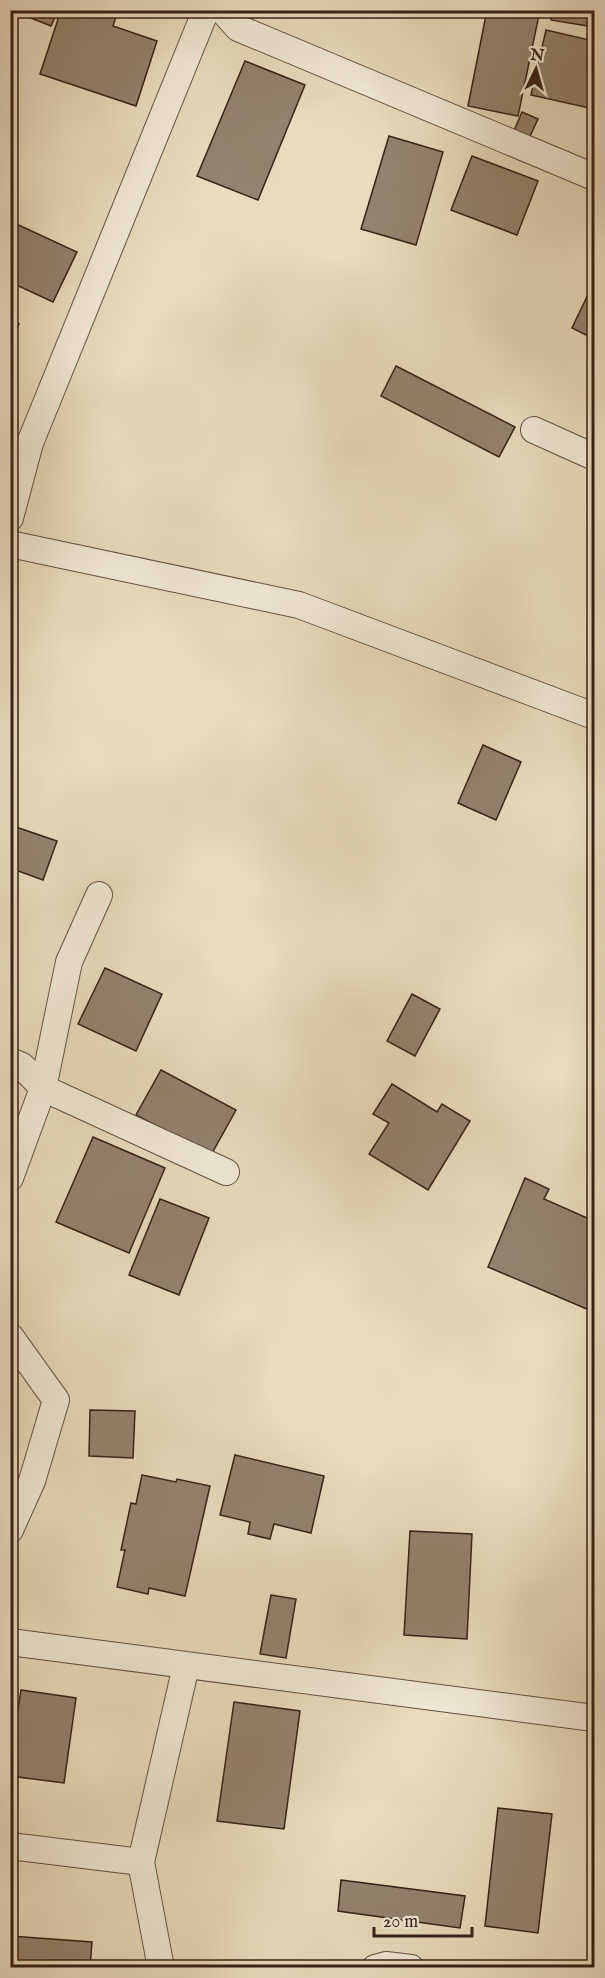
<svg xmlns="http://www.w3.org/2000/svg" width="605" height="1978" viewBox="0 0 605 1978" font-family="'IM FELL English',serif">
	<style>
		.building { fill: #94826e; stroke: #382118; stroke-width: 1.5 }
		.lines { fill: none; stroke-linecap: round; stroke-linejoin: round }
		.minor-casing { stroke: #645042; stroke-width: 28 }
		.minor { stroke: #f1e8d5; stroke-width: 26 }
	</style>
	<rect width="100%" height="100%" fill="#e9dbbe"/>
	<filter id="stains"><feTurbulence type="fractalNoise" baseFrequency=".00333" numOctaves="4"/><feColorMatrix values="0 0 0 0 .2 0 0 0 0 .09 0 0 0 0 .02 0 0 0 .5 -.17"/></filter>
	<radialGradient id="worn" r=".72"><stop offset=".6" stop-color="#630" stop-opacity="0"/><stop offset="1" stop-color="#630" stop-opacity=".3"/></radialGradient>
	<g class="building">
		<polygon points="23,10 58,10 51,26 21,14"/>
		<polygon points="61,10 118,10 113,26 157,41 136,106 40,74"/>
		<polygon points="487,10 540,10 518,116 468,106"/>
		<polygon points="553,10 594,11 594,27 551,20"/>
		<polygon points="546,30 594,41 594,109 531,95"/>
		<polygon points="245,61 305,85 258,200 197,176"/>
		<polygon points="522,112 538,119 526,145 511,138"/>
		<polygon points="389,136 443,152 416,245 361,229"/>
		<polygon points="472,156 538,181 517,235 451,210"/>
		<polygon points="10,221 77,252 53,302 10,282"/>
		<polygon points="594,282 594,339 572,328"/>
		<polygon points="10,320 19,324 10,345"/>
		<polygon points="396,366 515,427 499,457 381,396"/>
		<polygon points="483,745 521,762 496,820 458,803"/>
		<polygon points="10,825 57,841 43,880 10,868"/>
		<polygon points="105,968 162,994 136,1051 78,1024"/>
		<polygon points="412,994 440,1009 415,1056 387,1041"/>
		<polygon points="161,1070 236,1110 211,1155 136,1115"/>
		<polygon points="392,1084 437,1112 442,1104 470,1121 428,1190 369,1154 389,1123 373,1114"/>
		<polygon points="93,1137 165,1168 129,1253 56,1222"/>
		<polygon points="525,1178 549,1189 544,1199 594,1221 594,1312 488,1267"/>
		<polygon points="160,1199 209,1218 179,1295 129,1275"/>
		<polygon points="90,1410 135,1411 133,1458 89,1456"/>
		<polygon points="235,1455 324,1476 311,1533 274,1524 270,1539 248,1534 250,1522 220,1515"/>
		<polygon points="142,1475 176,1482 177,1479 210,1486 185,1596 149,1588 148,1594 117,1587 125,1550 121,1550 131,1503 136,1504"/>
		<polygon points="410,1531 472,1534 467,1639 404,1635"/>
		<polygon points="271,1595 296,1599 286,1658 260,1654"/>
		<polygon points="21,1690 76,1698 64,1783 10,1776 10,1760"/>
		<polygon points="234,1702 300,1711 284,1829 217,1821"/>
		<polygon points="498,1808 552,1814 538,1933 485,1926"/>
		<polygon points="341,1880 465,1896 460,1928 338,1911"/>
		<polygon points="10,1936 92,1942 90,1968 10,1968"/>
	</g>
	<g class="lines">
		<g class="minor-casing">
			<g id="minor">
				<polyline points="222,10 238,28 594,177"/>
				<polyline points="534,430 594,457"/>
				<polyline points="10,518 30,443 206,10"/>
				<polyline points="10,544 299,605 594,716"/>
				<polyline points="10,1061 22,1066 43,1088 226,1172"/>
				<polyline points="10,1178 43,1088 69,962 99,895"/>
				<polyline points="10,1336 56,1400 32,1481 10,1530"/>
				<polyline points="10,1642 594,1718"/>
				<polyline points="10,1846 141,1862"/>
				<polyline points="161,1968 141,1862 186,1666"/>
				<polyline points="375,1968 386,1965 411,1968"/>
			</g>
		</g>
		<use href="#minor" class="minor"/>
	</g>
	<rect width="605" height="1978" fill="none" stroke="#e9dbbe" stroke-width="36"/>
	<rect x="12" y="12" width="581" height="1954" fill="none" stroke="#382118" stroke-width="3"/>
	<rect x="18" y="18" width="569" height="1942" fill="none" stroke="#382118" stroke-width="1.5"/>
	<g transform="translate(536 69) rotate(5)" stroke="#f1e8d5" stroke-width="4.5" paint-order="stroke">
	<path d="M0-4.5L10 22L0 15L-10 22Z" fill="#382118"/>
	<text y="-9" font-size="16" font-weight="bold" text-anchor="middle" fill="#382118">N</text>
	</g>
	<path d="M374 1927v9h98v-9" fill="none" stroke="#382118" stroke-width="3"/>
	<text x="383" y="1927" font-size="18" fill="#382118" stroke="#f1e8d5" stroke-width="4.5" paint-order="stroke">20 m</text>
	<rect width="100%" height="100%" filter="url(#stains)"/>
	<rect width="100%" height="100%" fill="url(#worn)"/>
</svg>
